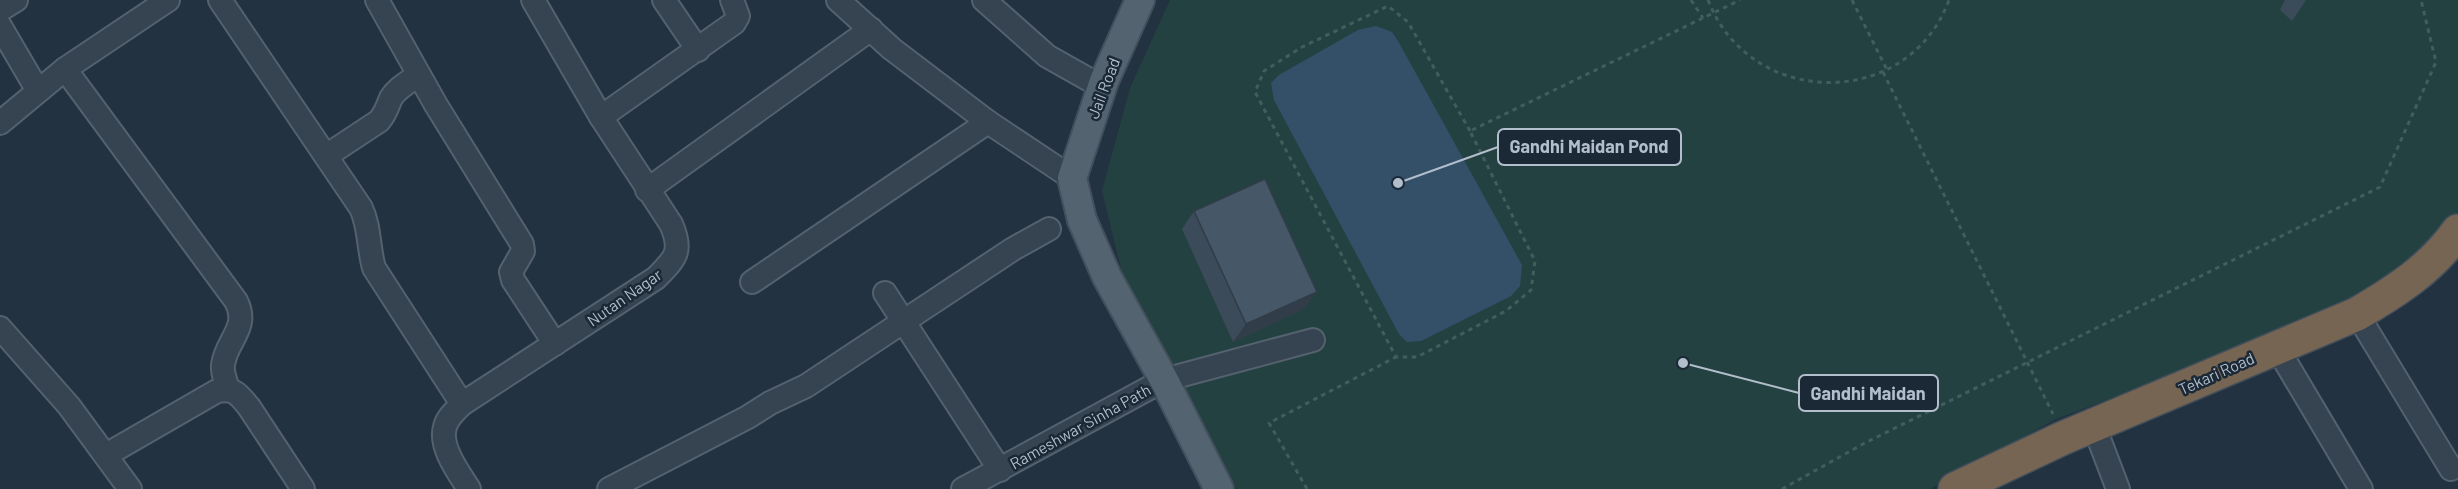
<svg xmlns="http://www.w3.org/2000/svg" width="2458" height="489" viewBox="0 0 2458 489" font-family="Barlow,sans-serif">
	<style>
		.green { fill: #244141 }
		.water { fill: #345069 }
		.lines { fill: none; stroke-linecap: round; stroke-linejoin: round }
		.minor-casing { stroke: #54616e; stroke-width: 26 }
		.major-casing { stroke: #424f5c; stroke-width: 32 }
		.highway-casing { stroke: #414e5b; stroke-width: 36 }
		.path { stroke: #425d5d; stroke-width: 3; stroke-dasharray: 4.5 4.5; stroke-linecap: butt }
		.minor { stroke: #364350; stroke-width: 22 }
		.major { stroke: #546370; stroke-width: 28 }
		.highway { stroke: #776553; stroke-width: 33 }
		.wall { fill: #3c4b59 }
		.shaded-wall { fill: #313d48 }
		.building { fill: #465767; stroke: #313d48; stroke-width: 1.5 }
		.labels { text-anchor: middle; dominant-baseline: central; stroke-width: 5; stroke-linejoin: round; paint-order: stroke }
		.street-label { font-size: 16px; fill: #b2becb; stroke: #1b2835 }
		.leader { fill: none; stroke: #b2becb; stroke-width: 2 }
		.callout-dot { fill: #b2becb; stroke: #1b2835; stroke-width: 2 }
		.callout { fill: #1b2835; stroke: #b2becb; stroke-width: 2 }
		.callout-label { font-size: 18px; text-anchor: middle; font-weight: bold; fill: #b2becb }
	</style>
	<rect width="100%" height="100%" fill="#223240"/>
	<polygon class="green" points="1170,0 2458,0 2458,210 2433,272 2359,305 2056,419 1930,489 1236,489 1123,277 1102,191 1130,88"/>
	<polygon class="water" points="1376,26 1392,32 1398,41 1522,265 1520,286 1511,296 1421,341 1407,342 1399,334 1274,100 1271,83 1279,75 1358,30"/>
	<g class="lines">
		<g class="minor-casing">
			<g id="minor">
				<path d="M168,0L65,69L236,301C250,328 226,340 223,365C222,374 226,381 228,389"/>
				<path d="M220,0L361,208C370,227 368,247 374,268L462,404"/>
				<polyline points="377,0 436,105 522,244 523,251 511,272 513,280 555,344"/>
				<polyline points="664,0 698,50"/>
				<polyline points="838,0 892,49 988,122 1072,178"/>
				<polyline points="984,0 1047,56 1102,87"/>
				<polyline points="0,10 16,0"/>
				<polyline points="0,26 38,91"/>
				<polyline points="601,117 734,23 738,16 732,0"/>
				<polyline points="0,123 65,69"/>
				<path d="M326,156L379,121C386,113 387,107 391,98C397,88 409,82 418,75"/>
				<polyline points="647,190 871,29"/>
				<polyline points="752,282 988,122"/>
				<polyline points="885,293 1000,470"/>
				<polyline points="2357,314 2451,469"/>
				<polyline points="0,328 69,406 130,489"/>
				<polyline points="2276,346 2361,489"/>
				<polyline points="2094,426 2118,489"/>
				<path d="M106,455L217,391C235,388 238,394 249,407L303,489"/>
				<path d="M469,489C459,473 439,447 445,427C447,418 456,410 462,404L656,278C676,258 683,251 671,224L601,117L533,0"/>
				<polyline points="609,489 748,417 770,403 806,386 1013,249 1049,229"/>
				<polyline points="963,489 1164,380 1313,340"/>
			</g>
		</g>
		<g class="major-casing">
			<polyline id="major" points="1140,0 1104,81 1072,178 1082,220 1107,277 1164,380 1219,489"/>
		</g>
		<g class="highway-casing">
			<path id="highway" d="M1955,489L2063,438L2357,314C2396,291 2431,269 2458,231"/>
		</g>
		<g class="path">
			<polyline points="1691,0 1703,18"/>
			<path d="M1708,0C1750,109 1908,111 1949,0"/>
			<polyline points="1852,0 1887,70"/>
			<polyline points="1883,72 2053,414"/>
			<polyline points="1470,131 1408,22 1388,6 1302,47 1264,71 1255,92 1396,357 1417,357 1506,311 1531,290 1535,261 1470,131 1740,0"/>
			<polyline points="1307,489 1269,423 1396,357"/>
			<polyline points="1782,489 1863,444 2380,187 2436,62 2421,0"/>
		</g>
		<use href="#minor" class="minor"/>
		<use href="#major" class="major"/>
		<use href="#highway" class="highway"/>
	</g>
	<g class="wall">
		<polygon points="2285,0 2306,0 2292,21 2280,10"/>
		<polygon points="1194,211 1304,309 1233,342 1182,229"/>
	</g>
	<polygon class="shaded-wall" points="1317,292 1304,309 1233,342 1246,324"/>
	<polygon class="building" points="1265,179 1317,292 1246,324 1194,211"/>
	<g class="labels">
		<g class="street-label">
			<text transform="translate(1103 88) rotate(-69)">Jail Road</text>
			<text transform="translate(624 297) rotate(-35)">Nutan Nagar</text>
			<text transform="translate(2216 373) rotate(-24)">Tekari Road</text>
			<text transform="translate(1080 426) rotate(-29)">Rameshwar Sinha Path</text>
		</g>
	</g>
	<path class="leader" d="M1398 183L1498 147M1683 363L1799 393"/>
	<g class="callout-dot">
		<circle cx="1398" cy="183" r="6"/>
		<circle cx="1683" cy="363" r="6"/>
	</g>
	<g class="callout">
		<rect x="1498" y="129" width="183" height="36" rx="6"/>
		<rect x="1799" y="375" width="139" height="36" rx="6"/>
	</g>
	<g class="callout-label">
		<text x="1589" y="153">Gandhi Maidan Pond</text>
		<text x="1868" y="400">Gandhi Maidan</text>
	</g>
</svg>
